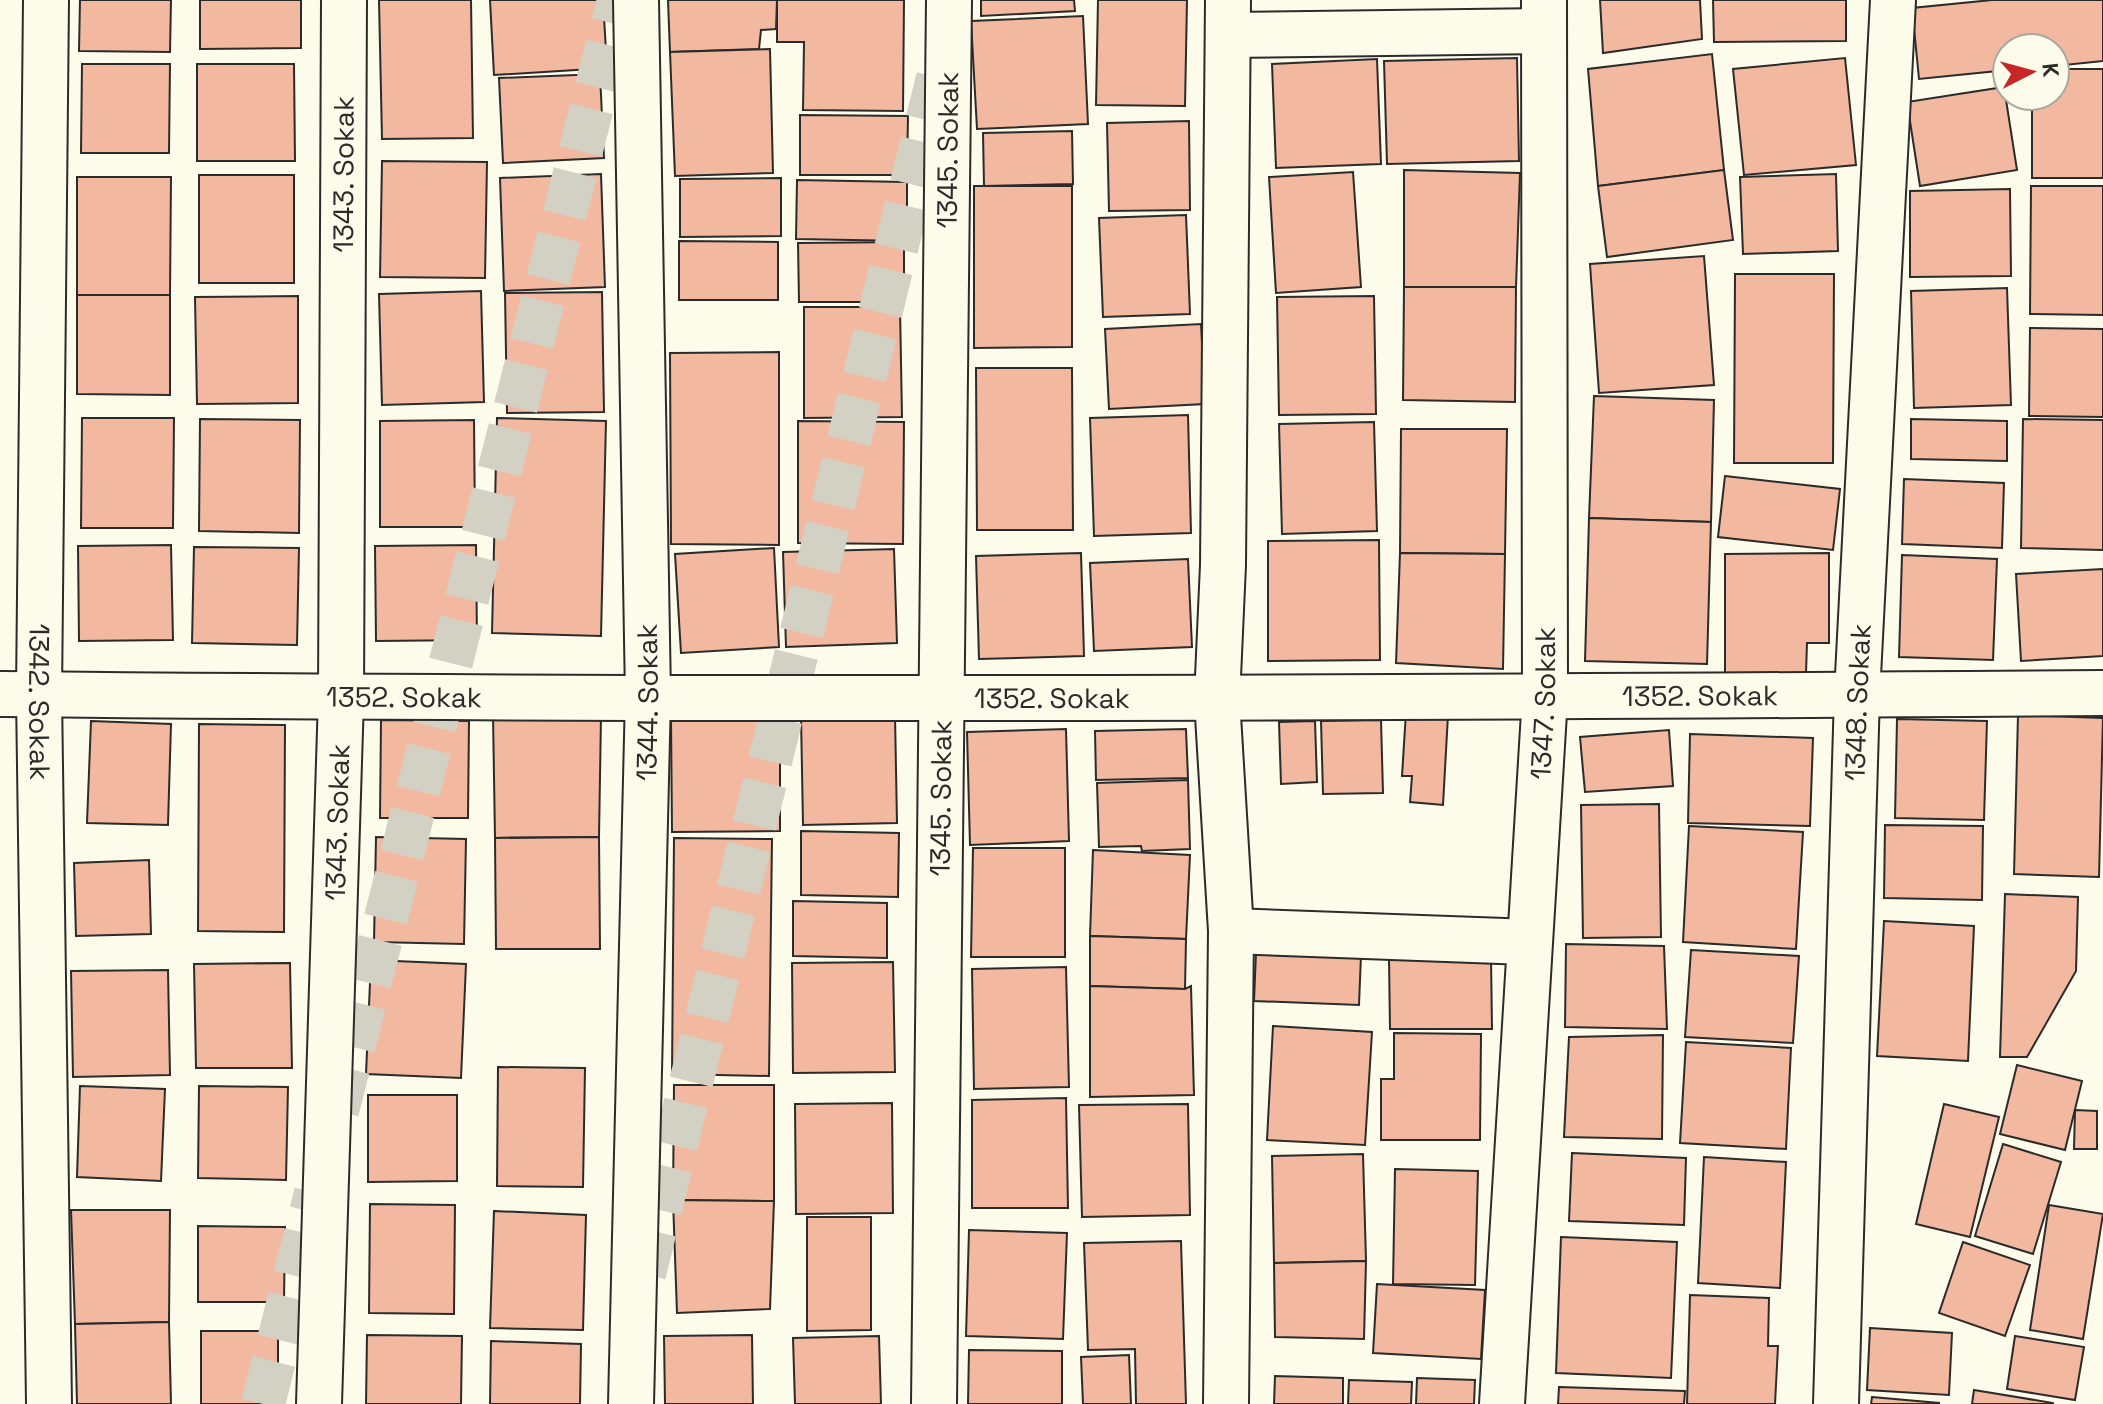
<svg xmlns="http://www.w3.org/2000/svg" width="2103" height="1404" viewBox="0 0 2103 1404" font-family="'Space Grotesk',sans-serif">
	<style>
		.building { fill: #f2b8a0; stroke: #2b2b2b; stroke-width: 2 }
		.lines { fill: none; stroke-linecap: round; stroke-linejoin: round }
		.highway-tunnel { stroke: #d3d1c4; stroke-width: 44; stroke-dasharray: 44 22; stroke-linecap: butt }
		.minor-casing { stroke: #2b2b2b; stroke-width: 48 }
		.minor { stroke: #fdfbea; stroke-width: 44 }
		.labels { text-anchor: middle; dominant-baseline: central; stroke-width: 6; stroke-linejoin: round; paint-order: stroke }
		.street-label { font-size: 28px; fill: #2b2b2b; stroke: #fdfbea }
	</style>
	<rect width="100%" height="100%" fill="#fdfbea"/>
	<g class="building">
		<polygon points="80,0 171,0 170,52 79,51"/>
		<polygon points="200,0 301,0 301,48 200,49"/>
		<polygon points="379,0 471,0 473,138 382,139"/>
		<polygon points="490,0 603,0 607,68 494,75"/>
		<polygon points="668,0 777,0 776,29 761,30 759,49 670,52"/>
		<polygon points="777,0 904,0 903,111 803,110 804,42 777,42"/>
		<polygon points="981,0 1074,0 1075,11 981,16"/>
		<polygon points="1098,0 1187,0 1185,106 1096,105"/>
		<polygon points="1600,0 1700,0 1702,39 1603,53"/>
		<polygon points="1713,0 1846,0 1846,41 1714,42"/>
		<polygon points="1992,0 2103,0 2103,61 2055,66 2055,48 2007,48 2007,70 1919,79 1912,8"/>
		<polygon points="1083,16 1088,124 977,129 971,21"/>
		<polygon points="770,49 773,173 675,176 670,52"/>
		<polygon points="1712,54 1724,170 1598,186 1588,69"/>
		<polygon points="1517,58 1519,161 1387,164 1384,61"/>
		<polygon points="1845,58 1856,165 1744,175 1733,69"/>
		<polygon points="1377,59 1381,164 1276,168 1272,64"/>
		<polygon points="82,64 170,64 169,153 81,153"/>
		<polygon points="197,64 294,64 295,161 197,161"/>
		<polygon points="2055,69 2103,69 2103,178 2032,178 2032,96 2055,96"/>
		<polygon points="600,74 604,158 503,163 499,78"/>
		<polygon points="2004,87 2017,170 1920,186 1907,102"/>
		<polygon points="800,115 908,116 907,175 800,175"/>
		<polygon points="1189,121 1190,210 1109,211 1107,123"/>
		<polygon points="1072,131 1073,184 984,186 983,133"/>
		<polygon points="382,161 487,162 485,278 380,277"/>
		<polygon points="1404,170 1520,173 1516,287 1404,287"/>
		<polygon points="1724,170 1733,240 1607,257 1598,186"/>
		<polygon points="1353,172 1361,287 1276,293 1269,177"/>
		<polygon points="601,174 605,287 504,291 500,178"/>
		<polygon points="1836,174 1838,251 1743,254 1740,177"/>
		<rect x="199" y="175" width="95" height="108"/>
		<polygon points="77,177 171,177 170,295 77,295"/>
		<polygon points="781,178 781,236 680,237 680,179"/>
		<polygon points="797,180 907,182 907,241 796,239"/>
		<polygon points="974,186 1072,186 1072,347 974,348"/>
		<polygon points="2031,186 2103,186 2103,315 2030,314"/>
		<polygon points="2010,189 2011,276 1910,277 1910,191"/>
		<polygon points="1186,215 1190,314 1103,317 1099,218"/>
		<polygon points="679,241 778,242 778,300 679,300"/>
		<polygon points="904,242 904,302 799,302 798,243"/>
		<polygon points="1704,256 1714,385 1599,393 1590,264"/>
		<polygon points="1735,274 1834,274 1833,463 1734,463"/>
		<polygon points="1404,287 1516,287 1515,402 1403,400"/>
		<polygon points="2007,288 2011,405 1914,408 1911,291"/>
		<polygon points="481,291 484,402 382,405 379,294"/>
		<polygon points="602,292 604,412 507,413 505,293"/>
		<polygon points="77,295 170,295 170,395 77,394"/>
		<polygon points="298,296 298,403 197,404 195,297"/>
		<polygon points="1374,296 1376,414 1279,415 1277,297"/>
		<polygon points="804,307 900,307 902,417 804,418"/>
		<polygon points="1201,324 1205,404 1109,409 1105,329"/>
		<polygon points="2030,328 2103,329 2103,417 2029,416"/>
		<polygon points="779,352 779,545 671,544 670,353"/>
		<polygon points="976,368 1072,368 1073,530 977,530"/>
		<polygon points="1594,396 1714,400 1711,522 1589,518"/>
		<polygon points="1188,415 1191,533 1094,536 1090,418"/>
		<polygon points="82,418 174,418 173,528 81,528"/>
		<polygon points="497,418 606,421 601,636 492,633"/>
		<polygon points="200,419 300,420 299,533 199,531"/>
		<polygon points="1911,419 2007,421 2007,461 1911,459"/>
		<polygon points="2023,419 2103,420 2103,550 2021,548"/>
		<polygon points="474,420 475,527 380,527 380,421"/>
		<polygon points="798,421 904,422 903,544 798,543"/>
		<polygon points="1374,422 1377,531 1282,534 1279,424"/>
		<polygon points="1401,429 1507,429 1505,554 1400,553"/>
		<polygon points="1725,476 1840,489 1833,550 1718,537"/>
		<polygon points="1904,479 2004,483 2002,548 1902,544"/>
		<polygon points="1589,518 1711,522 1707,664 1585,661"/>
		<polygon points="1379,540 1380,660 1268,661 1268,541"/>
		<polygon points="171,545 173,640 79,641 78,546"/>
		<polygon points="476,545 477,640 376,641 375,546"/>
		<polygon points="194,547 299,548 297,645 192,643"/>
		<polygon points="774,548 779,647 681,653 675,554"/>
		<polygon points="894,549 897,643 786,647 783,552"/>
		<polygon points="1081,553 1084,656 979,659 976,556"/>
		<polygon points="1400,553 1505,554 1503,669 1396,663"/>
		<polygon points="1829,553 1829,643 1807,643 1806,673 1725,674 1725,554"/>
		<polygon points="1902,555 1997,559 1993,660 1899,657"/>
		<polygon points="1188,559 1192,647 1094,651 1090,563"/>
		<polygon points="2103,569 2103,656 2021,661 2016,574"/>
		<polygon points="1406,712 1448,715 1443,805 1410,802 1412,776 1402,776"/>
		<polygon points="493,715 601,716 599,837 495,838"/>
		<polygon points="895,715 897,823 803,825 801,716"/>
		<polygon points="2018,715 2103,718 2099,877 2014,874"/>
		<polygon points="780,718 780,831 672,832 671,719"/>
		<polygon points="1897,719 1987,721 1984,820 1895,818"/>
		<polygon points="381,720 469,721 468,818 380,818"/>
		<polygon points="1381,720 1383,793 1323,794 1321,721"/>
		<polygon points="91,721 171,724 168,825 87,823"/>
		<polygon points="1315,721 1317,782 1281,784 1279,722"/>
		<polygon points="199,724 285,725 284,932 198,931"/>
		<polygon points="1066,729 1069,841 970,845 967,732"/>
		<polygon points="1186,729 1188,778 1096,780 1095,731"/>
		<polygon points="1669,730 1673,786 1585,792 1580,737"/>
		<polygon points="1690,734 1813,738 1810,826 1688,823"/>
		<polygon points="1188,780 1190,849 1142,851 1141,846 1099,847 1097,783"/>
		<polygon points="1659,804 1661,937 1583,938 1581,805"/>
		<polygon points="1885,825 1983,826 1982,900 1884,898"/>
		<polygon points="1689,826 1803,832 1796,949 1683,942"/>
		<polygon points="801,831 899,833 898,897 801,895"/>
		<polygon points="376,837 466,839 464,944 374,942"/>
		<polygon points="599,837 600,949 496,949 495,838"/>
		<polygon points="674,838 772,839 769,1076 672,1074"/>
		<polygon points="973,848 1065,848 1065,957 971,957"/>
		<polygon points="1093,850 1190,855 1186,939 1090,936"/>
		<polygon points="149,860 151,934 76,936 74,863"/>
		<polygon points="2005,894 2078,897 2076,971 2027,1057 2000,1057"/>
		<polygon points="793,901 887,903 887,958 793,956"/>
		<polygon points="1884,921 1974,926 1968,1061 1877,1056"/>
		<polygon points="1090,936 1186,939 1185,989 1090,986"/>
		<polygon points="1566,944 1664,946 1667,1029 1565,1027"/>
		<polygon points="1691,950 1799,956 1793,1043 1685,1037"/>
		<polygon points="1256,952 1361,955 1359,1005 1254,1001"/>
		<polygon points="1491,957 1492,1029 1390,1029 1389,958"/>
		<polygon points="371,960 466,964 461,1078 366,1074"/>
		<polygon points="893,962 895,1072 793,1073 792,963"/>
		<polygon points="290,963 292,1068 196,1068 194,964"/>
		<polygon points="1066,967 1069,1087 974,1089 972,969"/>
		<polygon points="168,970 170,1075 73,1077 71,971"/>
		<polygon points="1090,986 1185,989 1191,986 1194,1095 1090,1097"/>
		<polygon points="1273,1026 1372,1032 1365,1145 1267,1140"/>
		<polygon points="1394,1033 1481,1034 1480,1140 1381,1140 1381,1079 1394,1079"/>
		<polygon points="1663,1035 1662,1139 1564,1137 1569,1037"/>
		<polygon points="1686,1042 1791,1048 1786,1149 1680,1143"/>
		<polygon points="2017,1065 2082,1081 2065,1150 2000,1134"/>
		<polygon points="498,1067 585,1068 583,1187 497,1186"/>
		<polygon points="674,1085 774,1085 774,1201 673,1200"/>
		<polygon points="80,1086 165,1089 161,1181 77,1177"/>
		<polygon points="199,1086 288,1087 286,1180 198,1178"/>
		<polygon points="368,1095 457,1095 457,1181 368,1182"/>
		<polygon points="1066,1098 1068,1208 972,1208 972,1100"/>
		<polygon points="892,1103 893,1213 796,1214 795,1104"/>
		<polygon points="1188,1104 1190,1215 1082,1217 1079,1105"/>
		<polygon points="1944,1104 1999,1117 1970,1237 1916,1224"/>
		<polygon points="2075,1110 2097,1111 2097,1149 2074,1149"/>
		<polygon points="2003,1144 2061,1162 2033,1254 1975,1236"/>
		<polygon points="1572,1153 1686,1158 1684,1225 1569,1221"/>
		<polygon points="1363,1154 1366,1261 1274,1263 1272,1156"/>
		<polygon points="1704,1157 1786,1162 1780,1288 1698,1283"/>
		<polygon points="1395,1169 1478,1171 1475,1285 1393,1284"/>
		<polygon points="673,1200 774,1201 770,1309 677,1313"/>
		<polygon points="370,1204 455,1205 454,1314 369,1313"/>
		<polygon points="2049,1205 2103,1214 2083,1339 2030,1330"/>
		<polygon points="71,1210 170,1210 169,1322 75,1324"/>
		<polygon points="494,1211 586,1215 583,1330 490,1328"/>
		<polygon points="807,1217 871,1217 871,1330 807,1331"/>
		<polygon points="198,1226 285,1227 284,1302 198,1302"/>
		<polygon points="969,1230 1067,1233 1063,1339 966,1336"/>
		<polygon points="1561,1237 1677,1242 1671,1378 1556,1373"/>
		<polygon points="1181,1241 1186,1404 1136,1404 1135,1349 1088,1350 1084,1243"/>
		<polygon points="1963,1242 2030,1265 2005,1336 1939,1313"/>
		<polygon points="1366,1261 1364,1339 1275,1337 1274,1263"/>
		<polygon points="1377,1284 1485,1290 1481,1359 1373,1353"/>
		<polygon points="1690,1295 1769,1298 1768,1346 1778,1346 1775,1404 1687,1404"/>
		<polygon points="169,1322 171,1404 77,1404 75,1324"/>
		<polygon points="1870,1328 1952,1333 1949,1395 1867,1390"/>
		<rect x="201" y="1331" width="77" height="73"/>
		<polygon points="367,1335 462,1336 461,1404 366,1404"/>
		<polygon points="752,1335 753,1404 665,1404 664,1336"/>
		<polygon points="879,1336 881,1404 795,1404 793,1338"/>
		<polygon points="2015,1336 2084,1347 2075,1400 2007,1389"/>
		<polygon points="491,1341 581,1344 580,1404 490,1404"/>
		<polygon points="969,1350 1062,1351 1062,1404 968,1404"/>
		<polygon points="1129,1355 1131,1404 1083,1404 1081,1357"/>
		<polygon points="1275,1376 1343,1378 1343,1404 1274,1404"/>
		<polygon points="1417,1378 1475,1380 1474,1404 1416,1404"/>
		<polygon points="1349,1380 1412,1382 1411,1404 1348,1404"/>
		<polygon points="1559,1387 1685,1391 1684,1404 1558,1404"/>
		<polygon points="1974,1390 2053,1403 2053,1404 1972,1404"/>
		<polygon points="1872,1397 1939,1403 1939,1404 1871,1404"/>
	</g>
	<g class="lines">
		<g class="highway-tunnel">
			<polyline points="337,1111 619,0"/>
			<polyline points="644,1274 940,70"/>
			<polyline points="263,1404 316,1193"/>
		</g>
		<g class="minor-casing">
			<g id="minor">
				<path id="s1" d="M46,0L39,695L49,1404"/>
				<polyline points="1228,35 1544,31"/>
				<path id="s2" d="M0,694C701,701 1402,698 2103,693"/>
				<polyline points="1231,931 1529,942"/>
				<path id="s3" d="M319,1404L341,698L344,0"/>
				<path id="s4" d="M631,1404L648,696L636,0"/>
				<path id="s5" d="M934,1404L949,0"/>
				<polyline points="1226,1404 1231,931 1217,699 1223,565 1228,0"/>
				<path id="s6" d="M1502,1404L1545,696L1544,0"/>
				<path id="s7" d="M1836,1404L1857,695L1893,0"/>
			</g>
		</g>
		<use href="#minor" class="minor"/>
	</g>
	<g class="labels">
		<g class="street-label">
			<text stroke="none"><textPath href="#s5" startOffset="1254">1345. Sokak</textPath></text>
			<text stroke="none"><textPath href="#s3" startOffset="1230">1343. Sokak</textPath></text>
			<text stroke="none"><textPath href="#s2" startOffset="1700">1352. Sokak</textPath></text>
			<text stroke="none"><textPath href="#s2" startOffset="404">1352. Sokak</textPath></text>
			<text stroke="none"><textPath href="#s2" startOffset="1052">1352. Sokak</textPath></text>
			<text stroke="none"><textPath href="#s1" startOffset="702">1342. Sokak</textPath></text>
			<text stroke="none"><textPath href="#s4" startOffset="702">1344. Sokak</textPath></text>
			<text stroke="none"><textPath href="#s7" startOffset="702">1348. Sokak</textPath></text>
			<text stroke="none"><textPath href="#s6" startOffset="702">1347. Sokak</textPath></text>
			<text stroke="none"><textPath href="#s5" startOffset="606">1345. Sokak</textPath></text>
			<text stroke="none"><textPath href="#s3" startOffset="582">1343. Sokak</textPath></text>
		</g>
	</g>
	<g transform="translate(2031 72) rotate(84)"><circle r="38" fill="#fdfbea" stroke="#a9a89e" stroke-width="2"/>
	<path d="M0-6L14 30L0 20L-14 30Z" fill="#c62828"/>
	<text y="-12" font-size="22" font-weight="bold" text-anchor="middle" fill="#2b2b2b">K</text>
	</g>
</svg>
